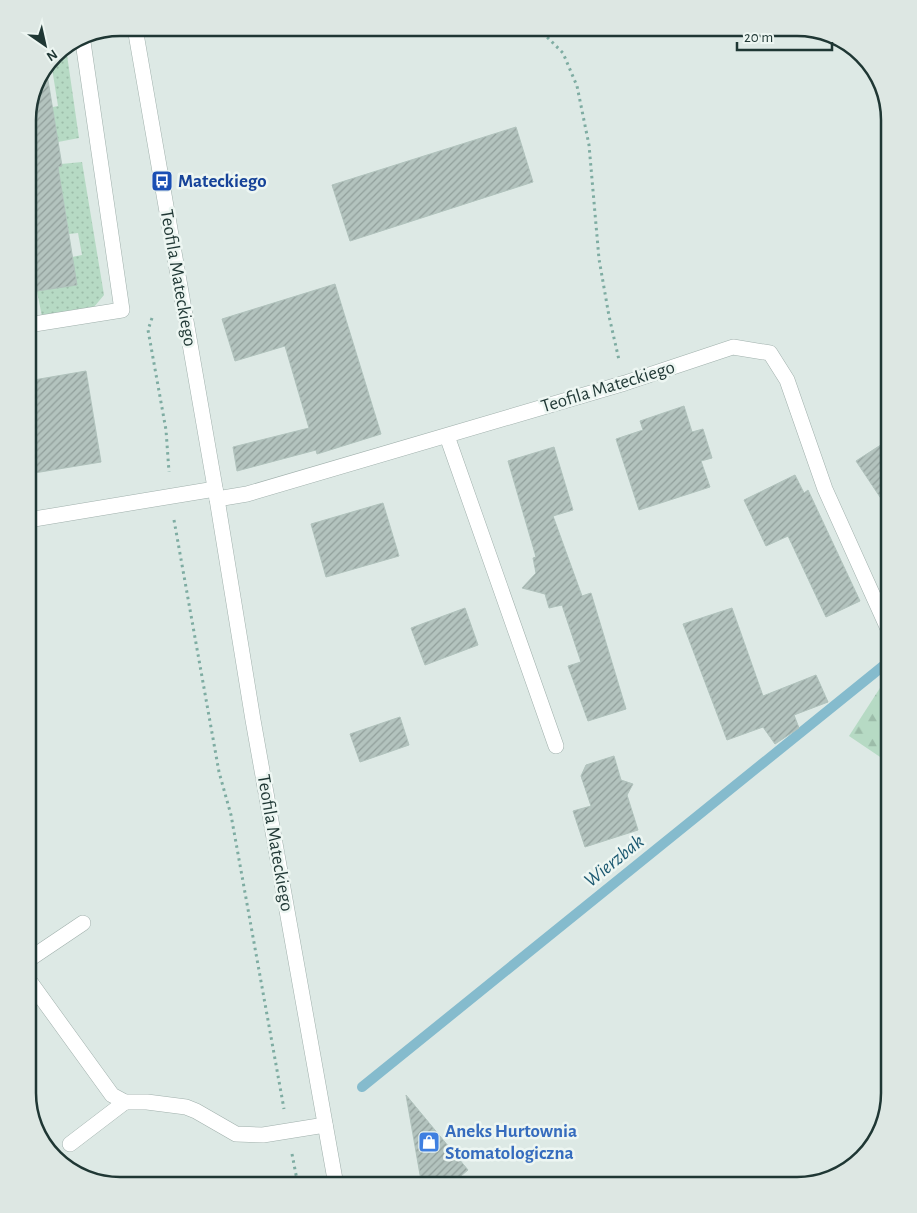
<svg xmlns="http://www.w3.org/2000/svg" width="917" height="1213" viewBox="0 0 917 1213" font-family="'Alegreya Sans',sans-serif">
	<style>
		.grass { fill: url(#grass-dots) }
		.forest { fill: url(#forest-firs) }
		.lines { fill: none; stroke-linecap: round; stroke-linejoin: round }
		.stream { stroke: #85bbcd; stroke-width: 10 }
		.building { fill: url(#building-hatch); stroke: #b0c2bc }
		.minor-casing { stroke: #a0b0ac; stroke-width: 16 }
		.path { stroke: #7eaca2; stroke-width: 3; stroke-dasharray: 2.5 4; stroke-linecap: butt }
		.minor { stroke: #fff; stroke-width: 15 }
		.labels { text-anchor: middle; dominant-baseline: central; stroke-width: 5; stroke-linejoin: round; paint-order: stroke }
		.transit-label { font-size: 19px; font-weight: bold; fill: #164399; stroke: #edf6f2; text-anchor: start }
		.street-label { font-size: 19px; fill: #1f3734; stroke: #edf6f2 }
		.shop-label { font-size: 19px; font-weight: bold; fill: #366cbe; stroke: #edf6f2; text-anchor: start }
		.water-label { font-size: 20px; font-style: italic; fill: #1c5971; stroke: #edf6f2 }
		.rim { fill: none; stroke: #1f3734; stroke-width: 2.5 }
	</style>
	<defs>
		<pattern id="grass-dots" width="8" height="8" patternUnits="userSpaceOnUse" patternTransform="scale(1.25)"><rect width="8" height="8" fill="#b6dac4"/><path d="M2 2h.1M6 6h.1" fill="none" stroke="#9cbca9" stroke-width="1.8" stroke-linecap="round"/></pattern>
		<pattern id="forest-firs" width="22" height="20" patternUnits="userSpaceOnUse" patternTransform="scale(1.25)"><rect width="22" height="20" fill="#b6dac4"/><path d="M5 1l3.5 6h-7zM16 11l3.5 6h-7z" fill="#9cbca9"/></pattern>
		<pattern id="building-hatch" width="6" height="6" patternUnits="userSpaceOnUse" patternTransform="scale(1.25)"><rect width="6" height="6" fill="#b3c3be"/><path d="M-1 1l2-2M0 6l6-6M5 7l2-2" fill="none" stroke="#919f9b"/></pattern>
	</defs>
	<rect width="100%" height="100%" fill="#dde9e5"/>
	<g class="grass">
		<polygon points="66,48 79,138 58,142 48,108 58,106 52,68 46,68 59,51"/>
		<polygon points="82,162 104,295 94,307 42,317 37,291 76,284 72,257 82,255 78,233 69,234 58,167 61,164"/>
	</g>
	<polygon class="forest" points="889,674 889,763 849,736"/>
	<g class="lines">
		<polyline class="stream" points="362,1087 888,662"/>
	</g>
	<g class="building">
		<polygon points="46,68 62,166 58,167 77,285 37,291 36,281 28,283 28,114 37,79"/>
		<polygon points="516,127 533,182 350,241 332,185"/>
		<polygon points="335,284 381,434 317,454 316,450 237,471 233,447 309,428 285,346 235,361 222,319"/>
		<polygon points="86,371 101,462 28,474 28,381"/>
		<polygon points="684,406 692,432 703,429 712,458 701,461 710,487 639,510 616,439 643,430 640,421"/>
		<polygon points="890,439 890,512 856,461"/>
		<polygon points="554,447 573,510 553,516 582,596 591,593 626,709 588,721 568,666 581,662 562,605 549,608 545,594 522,588 536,573 533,558 536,557 508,461"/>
		<polygon points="795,475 804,493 808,490 860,601 826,617 788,536 766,546 744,500"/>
		<polygon points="383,503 399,556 326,577 311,524"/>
		<polygon points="465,608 478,645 425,665 411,628"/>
		<polygon points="732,608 763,696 816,675 828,702 794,715 799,728 775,744 763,727 727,740 683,624"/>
		<polygon points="400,717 409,745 360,762 350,734"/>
		<polygon points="614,756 621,780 633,784 627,795 638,830 585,847 573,811 591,806 581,776 586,765"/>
		<polygon points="406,1095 468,1170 449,1186 422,1186"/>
	</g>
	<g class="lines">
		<g class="minor-casing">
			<g id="minor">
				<polyline points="135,28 217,499 253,720 336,1185"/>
				<polyline points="28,325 122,310 83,42"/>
				<polyline points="447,436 556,746"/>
				<polyline points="217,499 247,494 625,383 733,347 770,353 787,380 825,489 889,631"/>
				<polyline points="28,520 215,489"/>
				<polyline points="28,960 83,923"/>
				<polyline points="28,979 112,1095 125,1102 147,1102 186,1107 196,1111 236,1134 263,1135 325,1125"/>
				<polyline points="70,1144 125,1102"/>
			</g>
		</g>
		<g class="path">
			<polyline points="538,28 563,53 577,86 589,145 599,259 609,316 619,360"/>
			<polyline points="152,318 148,330 166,430 169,472"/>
			<polyline points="174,520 219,772 231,815 284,1109"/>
			<polyline points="292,1154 298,1185"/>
		</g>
		<use href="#minor" class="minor"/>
	</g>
	<defs>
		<g id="bus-square" transform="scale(1.125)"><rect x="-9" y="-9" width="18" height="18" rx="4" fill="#1a4fb4" stroke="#edf6f2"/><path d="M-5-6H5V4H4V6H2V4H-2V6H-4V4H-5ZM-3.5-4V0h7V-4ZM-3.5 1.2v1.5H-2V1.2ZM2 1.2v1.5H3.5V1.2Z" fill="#fff"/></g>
		<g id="shop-square" transform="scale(1.125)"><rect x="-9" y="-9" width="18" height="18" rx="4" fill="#3f7fe0" stroke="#edf6f2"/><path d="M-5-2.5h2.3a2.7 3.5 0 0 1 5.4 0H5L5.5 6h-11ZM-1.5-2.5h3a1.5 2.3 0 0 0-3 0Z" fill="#fff"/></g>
	</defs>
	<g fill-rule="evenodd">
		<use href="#bus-square" x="162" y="181"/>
		<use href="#shop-square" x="429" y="1142"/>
	</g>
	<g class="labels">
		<g class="transit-label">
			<text x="178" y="181">Mateckiego</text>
		</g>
		<g class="street-label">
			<text transform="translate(178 278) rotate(80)">Teofila Mateckiego</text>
			<text transform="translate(608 387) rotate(-17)">Teofila Mateckiego</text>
			<text transform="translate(275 843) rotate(80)">Teofila Mateckiego</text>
		</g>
		<g class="shop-label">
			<text x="445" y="1131">Aneks Hurtownia<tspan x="445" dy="22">Stomatologiczna</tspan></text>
		</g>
		<g class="water-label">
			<text transform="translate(614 861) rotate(-39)">Wierzbak</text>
		</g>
	</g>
	<path d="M0 0H917V1213H0ZM120 36H797A84 84 0 0 1 881 120V1093A84 84 0 0 1 797 1177H120A84 84 0 0 1 36 1093V120A84 84 0 0 1 120 36Z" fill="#dde7e3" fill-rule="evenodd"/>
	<path class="rim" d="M120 36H797A84 84 0 0 1 881 120V1093A84 84 0 0 1 797 1177H120A84 84 0 0 1 36 1093V120A84 84 0 0 1 120 36Z"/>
	<g transform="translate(45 45) rotate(146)" stroke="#edf6f2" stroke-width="4" paint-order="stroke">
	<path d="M0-4L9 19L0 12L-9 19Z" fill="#1f3734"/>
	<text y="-8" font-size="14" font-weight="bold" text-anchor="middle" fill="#1f3734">N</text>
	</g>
	<path d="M737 42v8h95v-8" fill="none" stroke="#1f3734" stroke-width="2.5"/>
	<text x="744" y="42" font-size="15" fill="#1f3734" stroke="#edf6f2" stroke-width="4" paint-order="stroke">20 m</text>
</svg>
